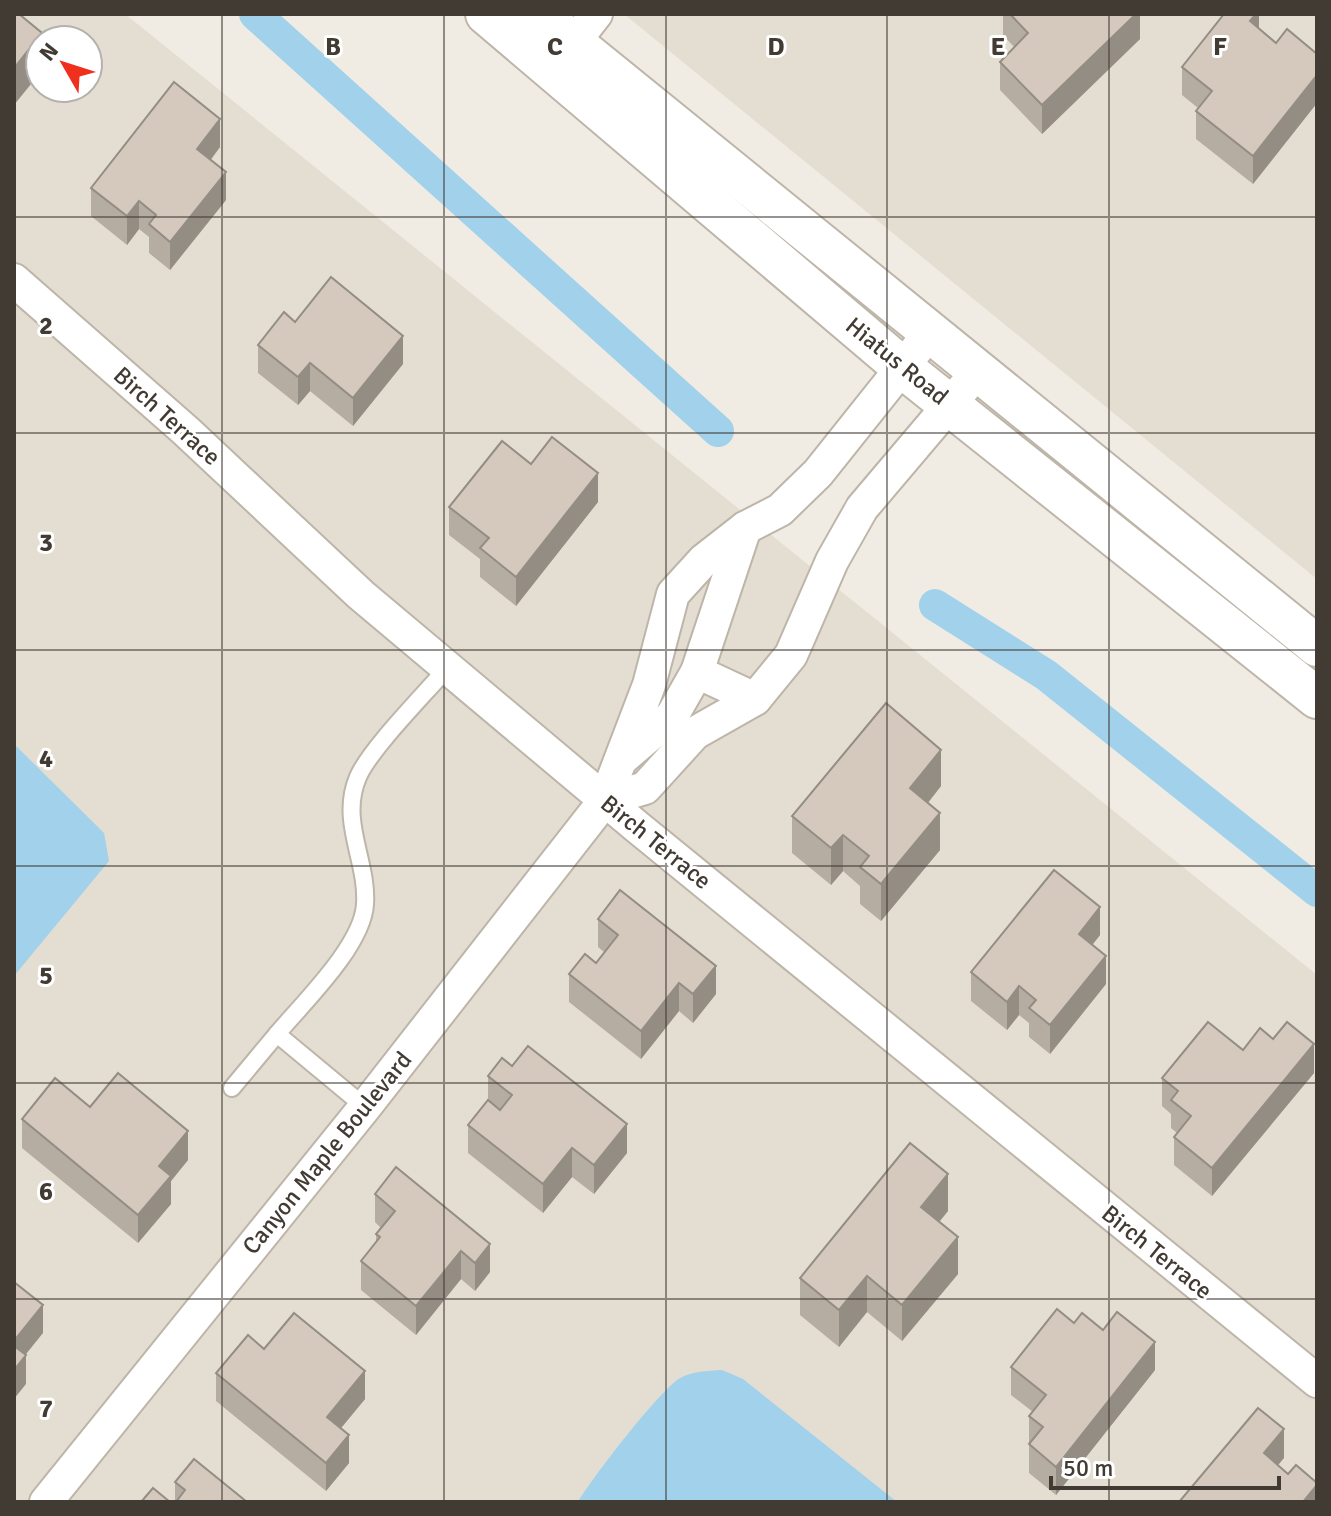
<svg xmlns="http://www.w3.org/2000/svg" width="1331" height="1516" viewBox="0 0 1331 1516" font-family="Signika,sans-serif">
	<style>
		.residential { fill: #e4ddd1; fill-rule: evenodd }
		.water { fill: #a1d1eb }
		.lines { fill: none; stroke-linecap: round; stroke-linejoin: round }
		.canal { stroke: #a1d1eb; stroke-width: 32 }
		.service-casing { stroke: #beb5a9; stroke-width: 20 }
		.minor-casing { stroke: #beb5a9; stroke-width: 36 }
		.tertiary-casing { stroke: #beb5a9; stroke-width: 44 }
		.service { stroke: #fff; stroke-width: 16 }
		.minor { stroke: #fff; stroke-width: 32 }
		.tertiary { stroke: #fff; stroke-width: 40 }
		.wall { fill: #b6ada2 }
		.shaded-wall { fill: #948d84 }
		.building { fill: #d4c9bc; stroke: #948d84; stroke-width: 2 }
		.grid { fill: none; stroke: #423b34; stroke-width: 2; stroke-opacity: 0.55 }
		.labels { text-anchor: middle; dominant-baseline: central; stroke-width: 6; stroke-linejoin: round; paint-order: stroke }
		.street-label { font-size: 24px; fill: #423b34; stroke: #fff }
		.grid-label { font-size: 26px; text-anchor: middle; font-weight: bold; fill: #423b34; stroke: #fff; stroke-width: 6; stroke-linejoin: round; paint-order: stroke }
	</style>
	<rect width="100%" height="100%" fill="#f0ece3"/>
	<g class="residential">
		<path d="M14,14H125L1317,975V1502H14ZM40,40H88V88H40Z"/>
		<polygon points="624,14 1317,14 1317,579"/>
	</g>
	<g class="water">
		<polygon points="14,744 104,833 109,861 14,976"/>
		<path d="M722,1370L743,1379L897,1502H578C592,1478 659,1391 680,1378C693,1371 707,1371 722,1370Z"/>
	</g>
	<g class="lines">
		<g class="canal">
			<polyline points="255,14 718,431"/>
			<polyline points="935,605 1046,675 1317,891"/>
		</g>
		<g class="service-casing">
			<g id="service">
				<path d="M277,1034C304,1002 363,945 365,904C368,861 339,821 358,777C370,749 425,694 447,668"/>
				<polyline points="232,1088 277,1034 365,1107"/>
			</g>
		</g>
		<g class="minor-casing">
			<g id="minor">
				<polyline points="560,60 596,14"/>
				<polyline points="14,280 186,431 361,595 636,826 1317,1381"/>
				<polyline points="697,672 755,699"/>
				<polyline points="624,757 672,716 697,672 745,528"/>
				<polyline points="605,800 645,788 695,733 755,699 791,655 832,561 862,508 978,371"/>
				<polyline points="46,1502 365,1107 605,800 649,685 673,594 704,560 745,528 780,510 818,473 932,330"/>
			</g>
		</g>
		<g class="tertiary-casing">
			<g id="tertiary">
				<polyline points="486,14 903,368 1317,698"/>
				<polyline points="538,14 1317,646"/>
			</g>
		</g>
		<use href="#service" class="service"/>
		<use href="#minor" class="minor"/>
		<use href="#tertiary" class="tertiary"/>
	</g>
	<g class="wall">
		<polygon points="1003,14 1140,14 1140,39 1042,134 1000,90 1000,62 1014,47 1003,35"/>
		<polygon points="1259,14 1259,29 1276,43 1317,54 1317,103 1253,184 1196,139 1196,111 1198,108 1182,95 1182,67"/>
		<polygon points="220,147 211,160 226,200 170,270 149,253 149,237 139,229 127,245 91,216 91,188"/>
		<polygon points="295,322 403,364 353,426 310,391 298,405 258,373 258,345"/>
		<polygon points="531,464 598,502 516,606 480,577 480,559 449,535 449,507"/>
		<polygon points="941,786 928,803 940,850 881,921 860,904 860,886 843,871 831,885 792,853 792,816"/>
		<polygon points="598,919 716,994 693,1023 679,1011 641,1059 569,1002 569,974 596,963 604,952 598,947"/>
		<polygon points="1100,935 1092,945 1106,984 1050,1054 1029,1037 1029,1023 1019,1015 1007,1030 971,1001 971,972"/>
		<polygon points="1273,1039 1314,1073 1212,1196 1174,1165 1174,1137 1177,1133 1171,1128 1171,1114 1162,1106 1162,1078"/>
		<polygon points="488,1076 627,1153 594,1194 572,1177 543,1213 468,1153 468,1125 488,1100"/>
		<polygon points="90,1107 188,1160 171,1181 171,1204 138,1243 22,1148 22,1119"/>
		<polygon points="396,1167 490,1272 475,1291 461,1279 416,1335 361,1290 361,1261 376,1242 376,1234 381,1228 375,1222 375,1194"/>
		<polygon points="948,1211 939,1222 958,1274 902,1341 867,1312 839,1347 800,1315 800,1278"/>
		<polygon points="1317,1225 1317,1256 1316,1255 1316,1226"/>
		<polygon points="1074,1323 1155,1370 1056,1495 1029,1473 1029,1416 1033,1412 1011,1395 1011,1367"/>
		<polygon points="264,1349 365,1399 341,1428 349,1463 326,1491 216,1401 216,1373"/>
		<polygon points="175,1482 247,1502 175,1502"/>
	</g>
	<g class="shaded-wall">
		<polygon points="1136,14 1140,14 1140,39 1042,134 1042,105"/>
		<polygon points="1256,14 1259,14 1259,38 1250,21"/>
		<polygon points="42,33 42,40 40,40 40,73 14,105 14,68"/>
		<polygon points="1317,75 1317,103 1253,184 1253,156"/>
		<polygon points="220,119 220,147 197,177 197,149"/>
		<polygon points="226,172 226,200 170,270 170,242"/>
		<polygon points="139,201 139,229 127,245 127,216"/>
		<polygon points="403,336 403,364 353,426 353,398"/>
		<polygon points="310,363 310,391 298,405 298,377"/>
		<polygon points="598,473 598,502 516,606 516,577"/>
		<polygon points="941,750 941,786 910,825 910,788"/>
		<polygon points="940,813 940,850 881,921 881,884"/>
		<polygon points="843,835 843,871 831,885 831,848"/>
		<polygon points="1100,907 1100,935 1079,962 1079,934"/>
		<polygon points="1106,956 1106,984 1050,1054 1050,1025"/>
		<polygon points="716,966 716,994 693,1023 693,994"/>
		<polygon points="679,983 679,1011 641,1059 641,1031"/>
		<polygon points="1019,986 1019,1015 1007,1030 1007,1002"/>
		<polygon points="1314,1044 1314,1073 1212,1196 1212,1168"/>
		<polygon points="627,1124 627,1153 594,1194 594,1165"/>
		<polygon points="188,1131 188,1160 171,1181 171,1204 138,1243 138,1215 159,1166"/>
		<polygon points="572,1148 572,1177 543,1213 543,1184"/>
		<polygon points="948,1174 948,1211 921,1244 921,1207"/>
		<polygon points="958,1237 958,1274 902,1341 902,1305"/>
		<polygon points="490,1244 490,1272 475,1291 475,1263"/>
		<polygon points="461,1251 461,1279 416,1335 416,1306"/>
		<polygon points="867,1276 867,1312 839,1347 839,1310"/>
		<polygon points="43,1305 43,1333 14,1369 14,1341"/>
		<polygon points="1155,1342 1155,1370 1056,1495 1056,1467"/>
		<polygon points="26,1355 26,1384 14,1399 14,1370"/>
		<polygon points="365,1371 365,1399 327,1445 327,1417"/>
		<polygon points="1284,1429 1284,1458 1264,1482 1264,1453"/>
		<polygon points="349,1435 349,1463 326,1491 326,1463"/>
		<polygon points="1317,1485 1317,1502 1303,1502"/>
	</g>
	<g class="building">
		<polygon points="14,14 19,14 42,33 14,68"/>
		<polygon points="1010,14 1136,14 1042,105 1000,62 1028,33"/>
		<polygon points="1224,14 1256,14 1250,21 1276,43 1287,29 1317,54 1317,75 1253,156 1196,111 1212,91 1182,67"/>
		<polygon points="174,82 220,119 197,149 226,172 170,242 149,224 156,215 139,201 127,216 91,188"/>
		<polygon points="331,277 403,336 353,398 310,363 298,377 258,345 284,312 295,322"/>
		<polygon points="552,437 598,473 516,577 480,548 489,538 449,507 502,441 531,464"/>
		<polygon points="886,703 941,750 910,788 940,813 881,884 860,867 869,856 843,835 831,848 792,816"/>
		<polygon points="1054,870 1100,907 1079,934 1106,956 1050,1025 1029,1008 1036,1000 1019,986 1007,1002 971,972"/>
		<polygon points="620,890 716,966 693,994 679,983 641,1031 569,974 585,954 596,963 618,935 598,919"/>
		<polygon points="1208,1022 1243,1050 1260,1028 1273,1039 1287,1022 1314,1044 1212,1168 1174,1137 1191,1116 1171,1100 1178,1091 1162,1078"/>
		<polygon points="528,1046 627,1124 594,1165 572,1148 543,1184 468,1125 488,1100 500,1110 512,1095 488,1076 502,1058 512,1066"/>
		<polygon points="118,1073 188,1131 159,1166 171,1176 138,1215 22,1119 55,1078 90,1107"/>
		<polygon points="910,1143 948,1174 921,1207 958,1237 902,1305 867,1276 839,1310 800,1278"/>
		<polygon points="396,1167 490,1244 475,1263 461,1251 416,1306 361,1261 380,1237 376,1234 395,1211 375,1194"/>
		<polygon points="14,1282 43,1305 14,1341"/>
		<polygon points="1057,1309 1074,1323 1082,1313 1103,1330 1117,1312 1155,1342 1056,1467 1029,1444 1043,1427 1029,1416 1046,1395 1011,1367"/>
		<polygon points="294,1313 365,1371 327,1417 349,1435 326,1463 216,1373 248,1335 264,1349"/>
		<polygon points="14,1346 26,1355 14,1370"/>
		<polygon points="1258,1408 1284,1429 1264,1453 1288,1474 1296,1465 1317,1483 1317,1485 1303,1502 1179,1502"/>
		<polygon points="194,1459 247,1502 176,1502 185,1490 175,1482"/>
		<polygon points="153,1488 170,1502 141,1502"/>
	</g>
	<path class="grid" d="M222,14V1502M444,14V1502M666,14V1502M887,14V1502M1109,14V1502M14,217H1317M14,433H1317M14,650H1317M14,866H1317M14,1083H1317M14,1299H1317"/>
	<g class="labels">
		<g class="street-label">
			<text transform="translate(897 361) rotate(39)">Hiatus Road</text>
			<text transform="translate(167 416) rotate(42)">Birch Terrace</text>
			<text transform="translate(656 842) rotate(39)">Birch Terrace</text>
			<text transform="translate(327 1153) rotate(-51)">Canyon Maple Boulevard</text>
			<text transform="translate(1157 1252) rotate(39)">Birch Terrace</text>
		</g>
	</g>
	<g class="grid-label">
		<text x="333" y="55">B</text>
		<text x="555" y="55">C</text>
		<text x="776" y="55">D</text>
		<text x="998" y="55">E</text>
		<text x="1220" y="55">F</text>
		<text x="46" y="334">2</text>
		<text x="46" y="551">3</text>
		<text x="46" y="767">4</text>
		<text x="46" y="984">5</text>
		<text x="46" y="1200">6</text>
		<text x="46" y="1417">7</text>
	</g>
	<rect width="1331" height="1516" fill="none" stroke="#423b34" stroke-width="32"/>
	<g transform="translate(64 64) rotate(309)"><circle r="38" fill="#ffffff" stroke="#b3b1ae" stroke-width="2"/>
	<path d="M0-6L14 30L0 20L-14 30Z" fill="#ee301c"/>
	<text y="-12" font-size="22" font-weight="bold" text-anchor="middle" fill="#423b34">N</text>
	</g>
	<path d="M1051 1476v12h228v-12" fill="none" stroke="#423b34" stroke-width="4"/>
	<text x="1063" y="1476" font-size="24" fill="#423b34" stroke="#ffffff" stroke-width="6" paint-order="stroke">50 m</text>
</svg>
